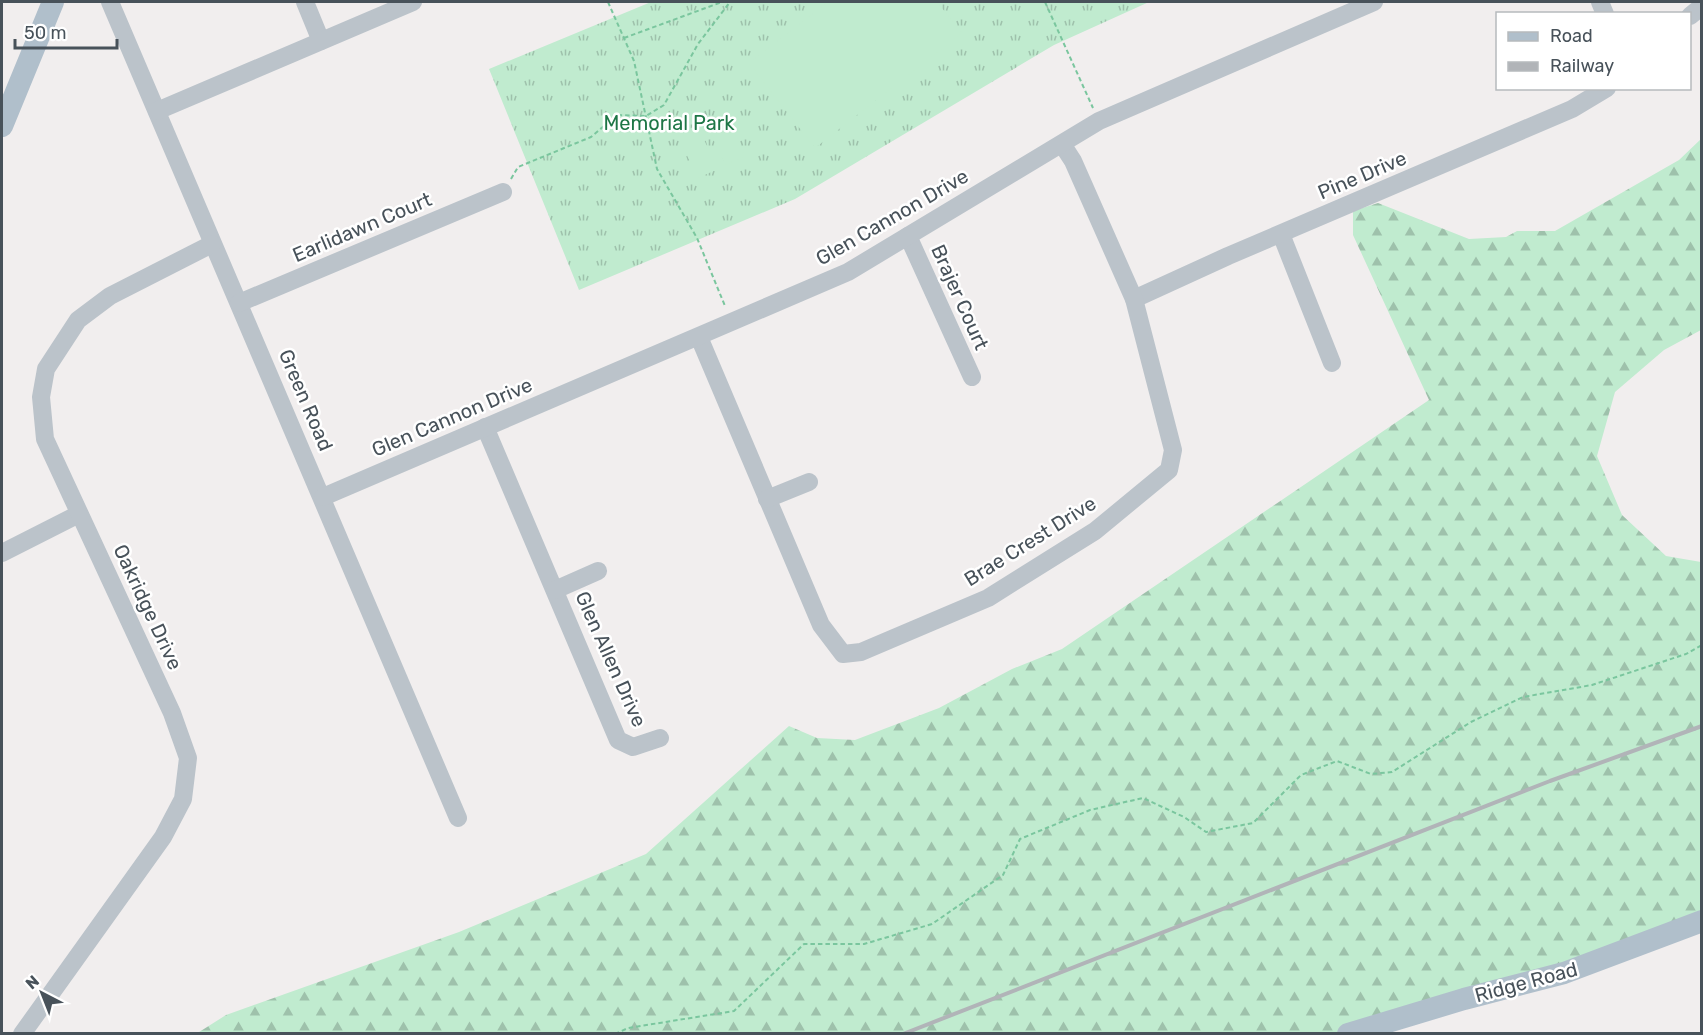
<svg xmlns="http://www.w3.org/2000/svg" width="1703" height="1035" viewBox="0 0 1703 1035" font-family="Rubik,sans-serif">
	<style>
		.grass { fill: url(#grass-tufts) }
		.forest { fill: url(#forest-firs) }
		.pitch { fill: #c0ebcf }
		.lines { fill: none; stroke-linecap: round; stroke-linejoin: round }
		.path { stroke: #7ac69e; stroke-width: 2; stroke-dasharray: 4.5 3; stroke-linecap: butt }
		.minor { stroke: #bbc3ca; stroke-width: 18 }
		.major { stroke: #b0bfcb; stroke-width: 22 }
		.rail { stroke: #b1b4b8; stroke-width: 4 }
		.labels { text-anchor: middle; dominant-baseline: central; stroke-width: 5; stroke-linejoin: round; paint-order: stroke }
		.park-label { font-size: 20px; fill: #1e7646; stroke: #fff }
		.street-label { font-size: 20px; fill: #48525a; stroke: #fff }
	</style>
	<defs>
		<pattern id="grass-tufts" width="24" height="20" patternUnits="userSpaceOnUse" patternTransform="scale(1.5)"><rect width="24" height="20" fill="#c0ebcf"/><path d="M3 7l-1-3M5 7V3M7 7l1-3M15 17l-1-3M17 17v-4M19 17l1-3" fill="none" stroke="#9ec1ab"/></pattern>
		<pattern id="forest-firs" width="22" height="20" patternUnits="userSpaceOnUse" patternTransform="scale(1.5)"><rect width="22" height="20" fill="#c0ebcf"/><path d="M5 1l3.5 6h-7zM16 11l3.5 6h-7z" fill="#9ec1ab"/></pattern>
	</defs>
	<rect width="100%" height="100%" fill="#f1eeee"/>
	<polygon class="grass" points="651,2 1149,2 1054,45 795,199 579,290 489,69"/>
	<polygon class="forest" points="1701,139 1701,330 1664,350 1615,392 1597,456 1622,515 1666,556 1701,562 1701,927 1365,1033 196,1034 226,1015 459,932 646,854 789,726 817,738 855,740 939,708 1012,669 1062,649 1429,400 1353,235 1353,211 1378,203 1469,239 1506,237 1517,231 1555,231 1679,160"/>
	<g class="pitch">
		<polygon points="828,2 937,2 962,33 815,148 749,63"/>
		<polygon points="725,112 745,156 725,165 705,121"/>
		<polygon points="697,125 718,169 698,178 677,135"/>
	</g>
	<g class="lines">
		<g class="path">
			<polyline points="608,2 634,61 657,169 697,238 725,306"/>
			<polyline points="1045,2 1093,108"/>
			<polyline points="624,38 722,2"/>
			<polyline points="511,179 518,167 591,137 617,115 646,116 664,105 698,44 730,2"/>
			<polyline points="615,1034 628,1028 734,1011 804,944 864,944 932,924 1003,875 1020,839 1090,810 1143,798 1184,817 1206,832 1253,823 1301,775 1337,761 1371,774 1392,772 1471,722 1523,697 1592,685 1686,654 1702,645"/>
		</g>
		<g class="minor">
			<polyline points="110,2 458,818"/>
			<polyline points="305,2 321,41"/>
			<polyline points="1600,2 1605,14"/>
			<polyline points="1690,16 1702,6"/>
			<polyline points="157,111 413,2"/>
			<polyline points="1281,234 1332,363"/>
			<polyline points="908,236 972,377"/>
			<polyline points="1134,299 1228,256 1572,109 1607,88"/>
			<polyline points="239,303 503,192"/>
			<polyline points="699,337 821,625 843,654 861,652 988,598 1095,531 1169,470 1173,450 1134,299 1073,161 1062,144"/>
			<polyline points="485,427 618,740 633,747 660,738"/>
			<polyline points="323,497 848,272 1099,121 1374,2"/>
			<polyline points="767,499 809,482"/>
			<polyline points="2,553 79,514"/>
			<polyline points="555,590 598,571"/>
			<polyline points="22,1034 163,837 183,799 188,758 172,713 45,439 41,397 46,369 78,320 110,296 212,244"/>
		</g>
		<g class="major">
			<polyline points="2,126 53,2"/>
			<polyline points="1348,1034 1464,999 1564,973 1702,921"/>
		</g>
		<polyline class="rail" points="903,1034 1550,781 1702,726"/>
	</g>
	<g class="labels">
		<g class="park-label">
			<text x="669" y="123">Memorial Park</text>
		</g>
		<g class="street-label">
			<text transform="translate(1362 175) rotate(-23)">Pine Drive</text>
			<text transform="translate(892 217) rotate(-30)">Glen Cannon Drive</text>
			<text transform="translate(362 227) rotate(-23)">Earlidawn Court</text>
			<text transform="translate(960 297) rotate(66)">Brajer Court</text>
			<text transform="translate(306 400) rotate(67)">Green Road</text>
			<text transform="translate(452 417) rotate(-23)">Glen Cannon Drive</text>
			<text transform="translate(1030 541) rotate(-32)">Brae Crest Drive</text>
			<text transform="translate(148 607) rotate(65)">Oakridge Drive</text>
			<text transform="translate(611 659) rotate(66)">Glen Allen Drive</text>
			<text transform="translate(1526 982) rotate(-15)">Ridge Road</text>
		</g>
	</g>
	<rect width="1703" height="1035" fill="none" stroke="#48525a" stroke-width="6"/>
	<rect x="1496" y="12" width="195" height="78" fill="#ffffff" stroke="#b6babd" stroke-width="1.5"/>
	<rect x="1508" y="32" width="30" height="9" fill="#b0bfcb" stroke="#b6babd" stroke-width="1.5"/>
	<text x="1550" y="42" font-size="18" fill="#48525a">Road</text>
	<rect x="1508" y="62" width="30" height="9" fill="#b1b4b8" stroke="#b6babd" stroke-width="1.5"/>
	<text x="1550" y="72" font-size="18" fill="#48525a">Railway</text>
	<g transform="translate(42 993) rotate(318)" stroke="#ffffff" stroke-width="4.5" paint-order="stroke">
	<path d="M0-4.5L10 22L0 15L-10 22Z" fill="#48525a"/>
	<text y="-9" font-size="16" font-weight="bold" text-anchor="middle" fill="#48525a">N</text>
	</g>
	<path d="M15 39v9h102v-9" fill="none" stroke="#48525a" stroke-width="3"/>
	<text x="24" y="39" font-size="18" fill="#48525a" stroke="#ffffff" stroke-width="4.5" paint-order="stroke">50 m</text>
</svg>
